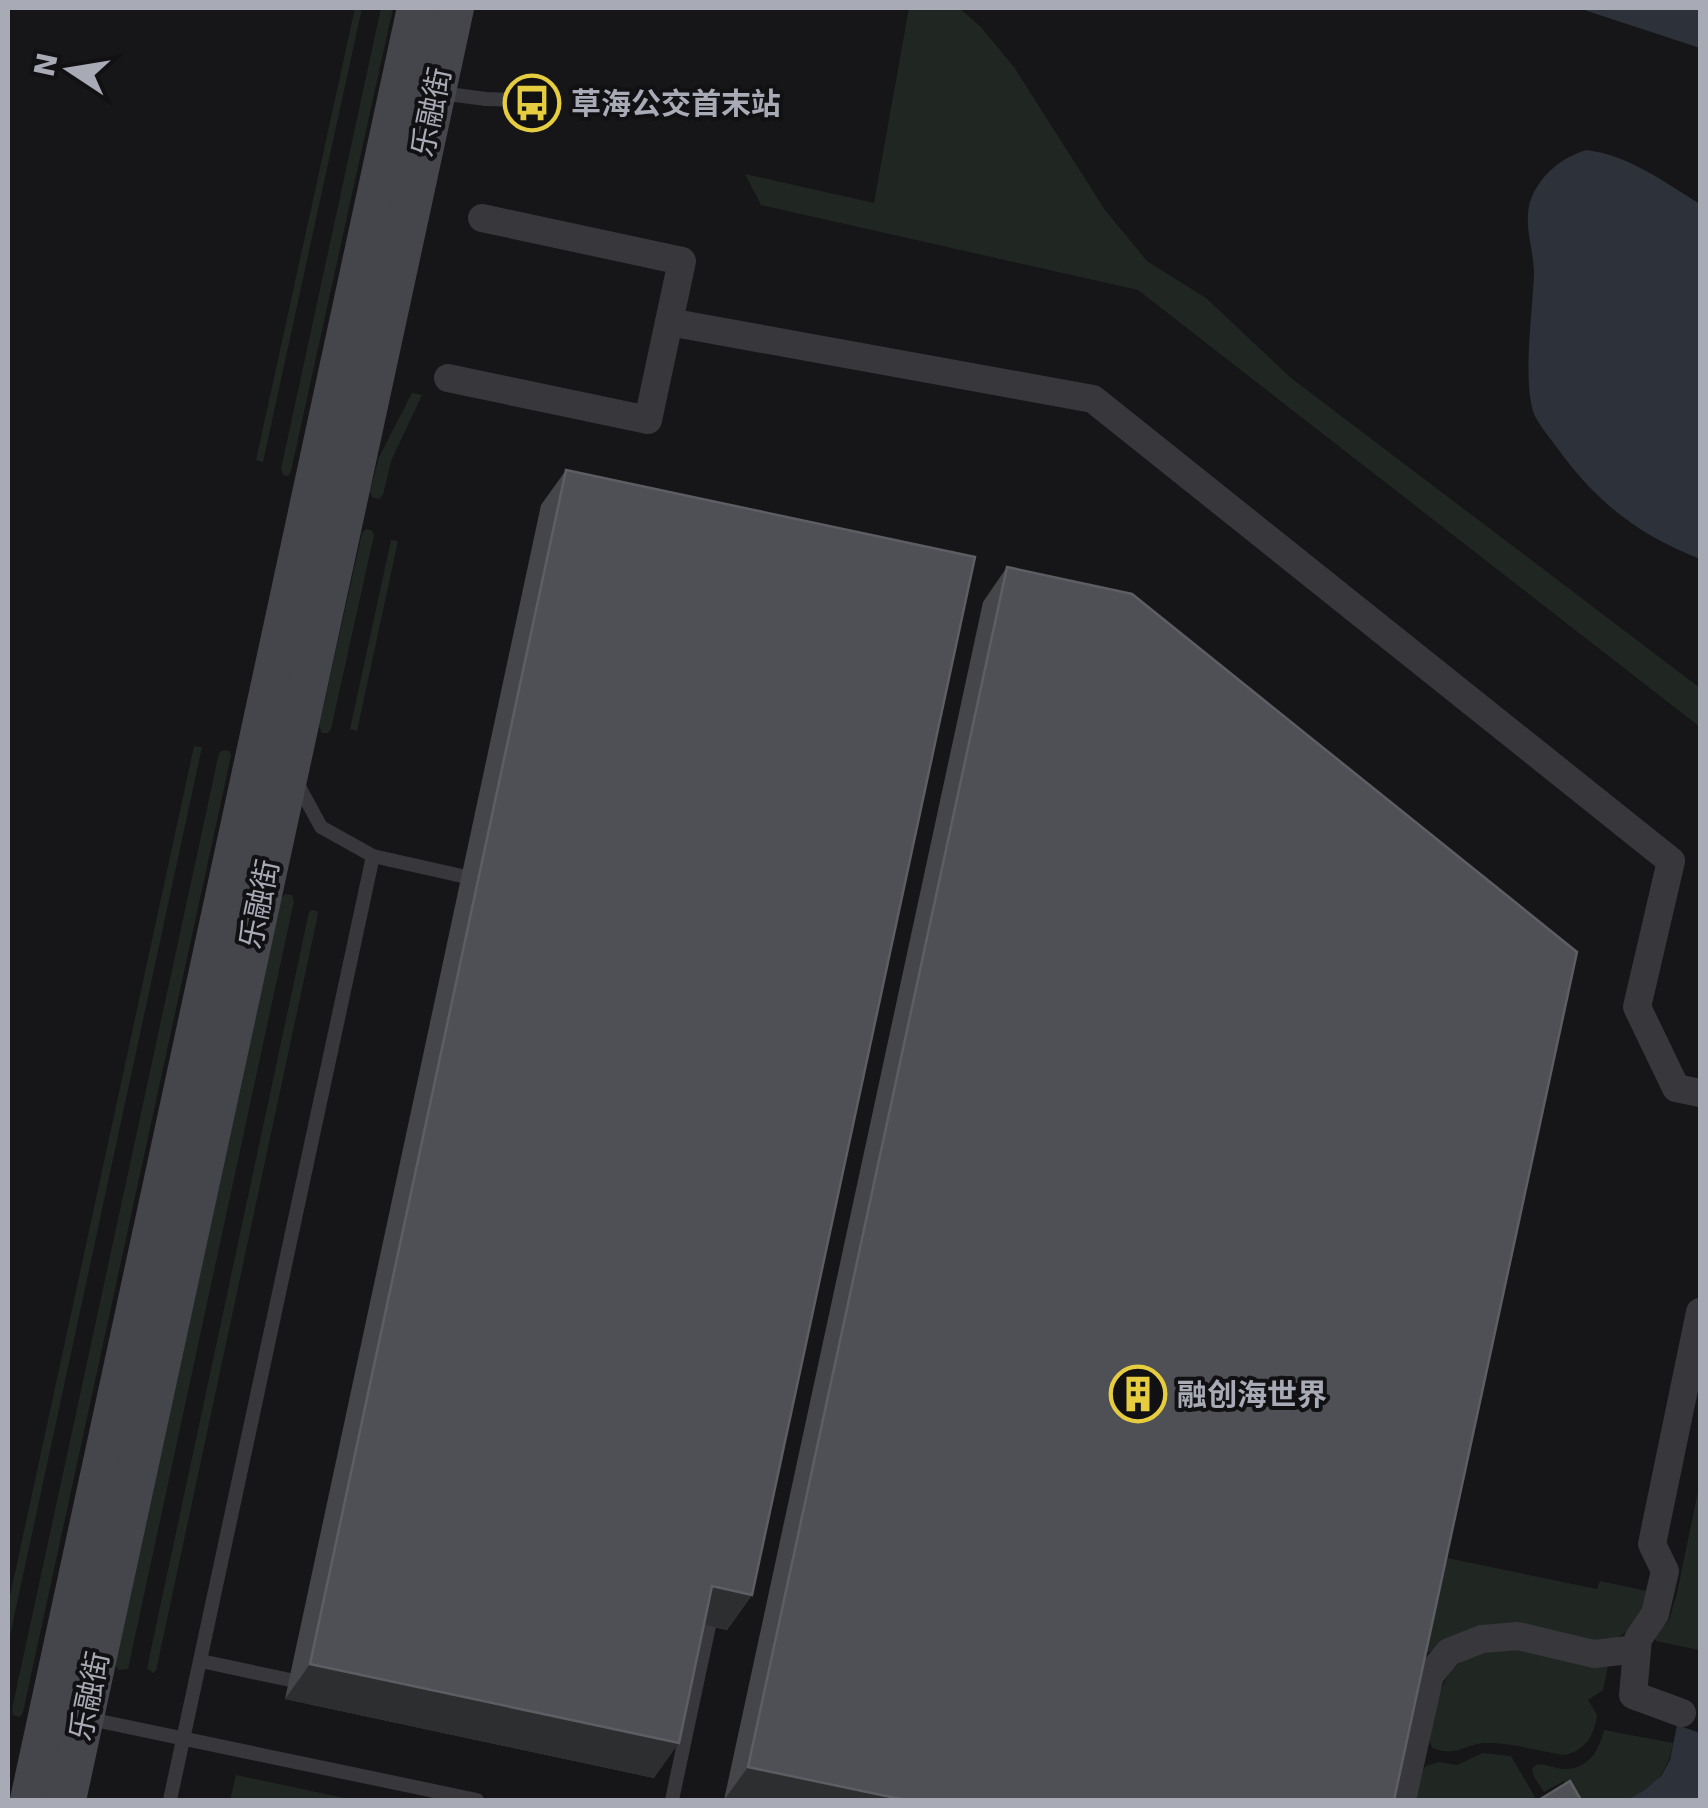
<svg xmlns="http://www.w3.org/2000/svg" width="1708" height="1808" viewBox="0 0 1708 1808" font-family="'DejaVu Sans','Noto Sans SC',sans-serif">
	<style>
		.green { fill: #202722 }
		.water { fill: #2c313a }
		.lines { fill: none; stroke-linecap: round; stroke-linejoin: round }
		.lane { stroke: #37373c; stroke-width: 14 }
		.street { stroke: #37373c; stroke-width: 28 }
		.secondary { stroke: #45454c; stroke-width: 40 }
		.wall { fill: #444649 }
		.shaded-wall { fill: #2d2e30 }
		.building { fill: #4f5055; stroke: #5d5e64; stroke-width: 2.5 }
		.labels { text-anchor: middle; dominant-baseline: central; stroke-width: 8; stroke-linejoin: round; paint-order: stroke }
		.poi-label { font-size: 30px; font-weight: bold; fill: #a8aab6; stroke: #111012; text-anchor: start }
		.street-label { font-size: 30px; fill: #a8aab6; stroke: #111012 }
	</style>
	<rect width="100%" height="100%" fill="#161517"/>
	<g class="green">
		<polygon points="355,8 362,8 263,462 256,460"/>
		<polygon points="381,8 393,8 291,471 288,476 283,475 281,469"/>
		<polygon points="909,8 959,8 980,26 1014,67 1105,210 1147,261 1206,298 1291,378 1700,688 1700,727 1138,290 761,205 745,174 874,203"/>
		<polygon points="412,393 422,395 391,461 383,495 379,499 372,497 370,491 379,457"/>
		<polygon points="366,529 371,530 374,535 331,729 328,733 322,733 319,726 362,533"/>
		<polygon points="391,540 398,541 357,731 350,729"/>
		<polygon points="194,746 202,747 8,1645 8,1605"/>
		<polygon points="224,750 230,751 231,756 23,1712 20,1717 13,1715 12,1709 219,753"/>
		<polygon points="285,894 292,895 294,901 128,1669 118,1670 115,1664 280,900"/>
		<polygon points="312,910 317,911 318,914 156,1671 153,1673 147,1668 309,912"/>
		<polygon points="1700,1482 1700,1648 1699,1650 1656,1641 1654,1636 1669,1620 1677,1593"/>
		<path d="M1447,1558L1597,1589L1600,1581L1656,1593C1643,1614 1634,1631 1610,1641L1457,1637L1426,1654Z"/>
		<path d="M1505,1649L1529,1650L1608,1666L1603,1690L1588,1700L1597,1715C1594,1736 1585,1752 1563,1755C1539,1751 1513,1743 1488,1743C1463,1743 1460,1758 1432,1748L1429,1739C1442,1685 1440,1656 1505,1649Z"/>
		<path d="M1604,1730L1673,1743C1669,1767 1656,1789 1632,1798C1617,1804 1593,1800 1576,1800L1564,1781L1544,1792L1534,1777L1532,1769L1537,1764C1546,1764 1554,1768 1563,1769C1588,1770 1599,1751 1604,1730Z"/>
		<polygon points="1483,1753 1511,1756 1535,1797 1530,1800 1415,1800 1421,1773 1426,1766 1439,1762 1457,1765"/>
		<polygon points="236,1775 354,1800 230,1800"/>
	</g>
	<g class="water">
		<polygon points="1578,8 1700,8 1700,48"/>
		<path d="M1586,150C1629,155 1664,182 1700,204V559C1639,535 1597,503 1558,449C1551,439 1542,429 1536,418C1521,391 1533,308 1534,274C1534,247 1520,219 1534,192C1545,171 1564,157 1586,150Z"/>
		<polygon points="1677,1725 1700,1733 1700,1800 1593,1800 1629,1799 1645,1790 1661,1776 1670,1760"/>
	</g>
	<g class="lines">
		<g class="lane">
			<polyline points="440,93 486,99 543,101"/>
			<polyline points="373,856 462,876"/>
			<polyline points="201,1661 290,1680"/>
			<polyline points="85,1718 477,1800"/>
			<polyline points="170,1800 373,856 321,827 296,781"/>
			<polyline points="672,1800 709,1626"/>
		</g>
		<g class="street">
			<polyline points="669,322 1093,399 1671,861 1637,1007 1676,1088 1700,1093"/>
			<polyline points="448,378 648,420 682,261 482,218"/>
			<polyline points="1682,1713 1633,1695 1638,1639 1655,1614 1665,1571 1652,1544 1700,1312"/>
			<polyline points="1402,1800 1430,1675 1449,1652 1482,1639 1518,1636 1594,1654 1637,1649"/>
		</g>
		<g class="secondary">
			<polyline points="30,1800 417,8"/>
			<polyline points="66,1800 454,8"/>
		</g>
	</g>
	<g class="wall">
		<polygon points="566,470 752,1595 727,1630 704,1625 654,1778 285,1699 541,505"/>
		<polygon points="1007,567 1394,1800 724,1800 983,602"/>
	</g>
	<g class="shaded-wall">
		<polygon points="712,1586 752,1595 727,1630 688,1621"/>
		<polygon points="310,1664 679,1743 654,1778 285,1699"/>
		<polygon points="748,1767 905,1800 724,1800"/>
	</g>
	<g class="building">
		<polygon points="566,470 975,557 752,1595 712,1586 679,1743 310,1664"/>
		<polygon points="1007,567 1132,594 1577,952 1394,1800 905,1800 748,1767"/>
		<polygon points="1570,1781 1581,1800 1539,1800"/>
	</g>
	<defs>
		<g id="bus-ring" transform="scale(2.875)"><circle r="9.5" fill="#111012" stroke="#e5cd3f" stroke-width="1.5"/><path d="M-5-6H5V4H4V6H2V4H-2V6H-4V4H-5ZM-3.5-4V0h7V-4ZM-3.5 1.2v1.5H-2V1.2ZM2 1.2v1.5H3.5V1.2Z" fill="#e5cd3f"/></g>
		<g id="building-ring" transform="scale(2.875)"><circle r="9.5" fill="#111012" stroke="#e5cd3f" stroke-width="1.5"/><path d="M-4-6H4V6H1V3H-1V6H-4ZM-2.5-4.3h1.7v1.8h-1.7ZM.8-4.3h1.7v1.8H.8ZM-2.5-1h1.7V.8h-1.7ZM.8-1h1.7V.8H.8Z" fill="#e5cd3f"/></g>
	</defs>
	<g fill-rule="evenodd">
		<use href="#bus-ring" x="532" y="103"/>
		<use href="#building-ring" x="1138" y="1394"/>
	</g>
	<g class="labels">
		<g class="poi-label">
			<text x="571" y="103">草海公交首末站</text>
			<text x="1177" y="1394">融创海世界</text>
		</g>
		<g class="street-label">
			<text transform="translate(431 112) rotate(-78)">乐融街</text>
			<text transform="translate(259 904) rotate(-78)">乐融街</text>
			<text transform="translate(89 1696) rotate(-78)">乐融街</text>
		</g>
	</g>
	<rect width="1708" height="1808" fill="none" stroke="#a8aab6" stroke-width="20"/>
	<g transform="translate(70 70) rotate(282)" stroke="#111012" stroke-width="8" paint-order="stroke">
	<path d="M0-8L18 38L0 25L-18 38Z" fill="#a8aab6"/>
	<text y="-15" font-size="28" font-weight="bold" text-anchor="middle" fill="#a8aab6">N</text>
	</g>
</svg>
